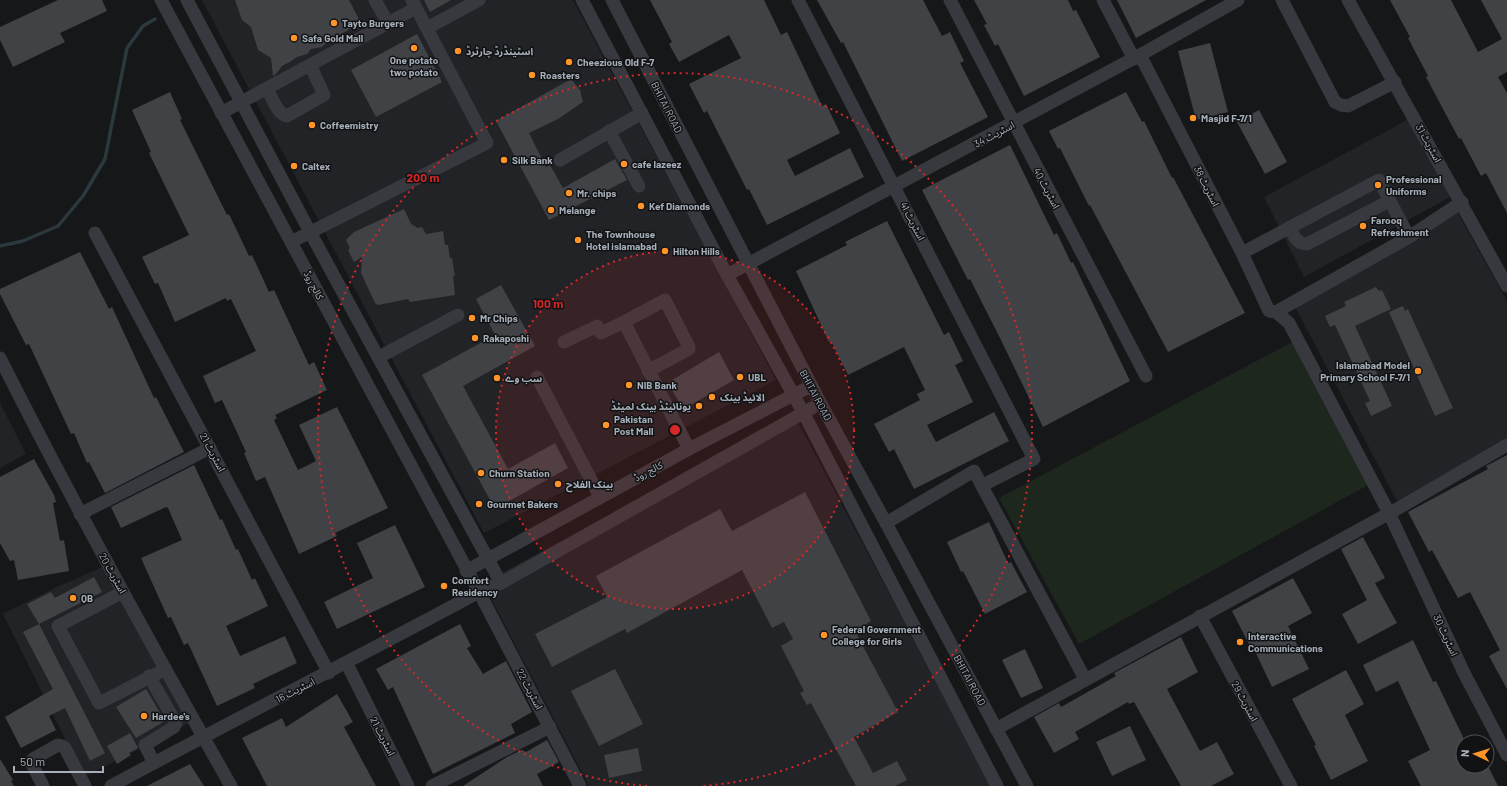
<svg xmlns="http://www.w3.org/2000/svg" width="1507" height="786" viewBox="0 0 1507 786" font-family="Barlow,'Noto Sans Arabic',sans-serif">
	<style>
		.built { fill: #222326 }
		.green { fill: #1e271e }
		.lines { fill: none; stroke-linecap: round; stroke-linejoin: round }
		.stream { stroke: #2b393e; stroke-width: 3.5 }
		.building { fill: #404246 }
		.minor { stroke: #37393e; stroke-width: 13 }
		.ring { fill: none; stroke: #d62828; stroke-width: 2; stroke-dasharray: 2 4 }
		.poi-dot { fill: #ff9528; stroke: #111214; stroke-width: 1.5 }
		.labels { text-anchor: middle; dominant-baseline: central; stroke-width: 3; stroke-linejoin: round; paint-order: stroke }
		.poi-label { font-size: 10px; font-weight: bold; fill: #a7b0ba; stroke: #111214; text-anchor: start }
		.street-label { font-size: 10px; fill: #a7b0ba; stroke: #111214 }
		.centre { fill: #d62828; stroke: #111214; stroke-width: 2 }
		.ring-label { font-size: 12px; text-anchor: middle; font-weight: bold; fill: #d62828; stroke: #111214; stroke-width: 3; stroke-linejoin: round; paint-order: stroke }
	</style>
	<rect width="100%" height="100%" fill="#161719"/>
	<g class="built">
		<polygon points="202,0 573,0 776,380 484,533"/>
		<polygon points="1409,119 1450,197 1304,277 1264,197"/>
		<polygon points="1456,210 1507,301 1507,441 1398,503 1291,299"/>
		<polygon points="0,403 26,454 0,468"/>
		<polygon points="794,415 992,786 589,786 483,583"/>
		<polygon points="109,564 194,721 84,777 3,614 57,587"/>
	</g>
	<polygon class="green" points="1294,341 1368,485 1079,644 999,498"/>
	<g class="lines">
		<polyline class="stream" points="0,246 23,241 58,226 83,196 105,159 127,48 143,26 155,19"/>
	</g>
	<g class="building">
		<polygon points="58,0 102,0 107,11 60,33 65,42 13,67 0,40 0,27"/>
		<polygon points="235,0 349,0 361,23 327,42 322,47 311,49 307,54 297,57 288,63 282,66 276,74 273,76 271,58 258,50 251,27 242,20"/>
		<polygon points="424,0 451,0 430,12"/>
		<polygon points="650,0 764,0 781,35 787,32 822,106 826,104 840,133 787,160 795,176 850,148 864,177 767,225 749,189 747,190 707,111 704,113 689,84 741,58 729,35 679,62 669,44 672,42"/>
		<polygon points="817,0 923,0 942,36 950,32 964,61 960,63 988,117 902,161 843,42 841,43"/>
		<polygon points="974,0 1068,0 1073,11 1076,10 1100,57 1024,96 998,44 995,46 984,25 987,24"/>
		<polygon points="1117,0 1206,0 1136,38"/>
		<polygon points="1390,0 1451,0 1478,52 1502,39 1481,0 1507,0 1507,72 1498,77 1507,93 1507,213 1486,173 1481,176 1461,138 1459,139 1426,77 1428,76 1408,38 1410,37"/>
		<polygon points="417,34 442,82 376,117 351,70"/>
		<polygon points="1210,43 1228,112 1196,120 1178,51"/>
		<polygon points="571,79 580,90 583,102 558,119 529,133 546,167 550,165 563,188 615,159 627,180 549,220 496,121"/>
		<polygon points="170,92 182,119 180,120 227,215 229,214 249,256 252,255 269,292 274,290 309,365 314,362 327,390 275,415 277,418 274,420 298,470 316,461 299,425 337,407 388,508 335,533 337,536 299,554 265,477 256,481 244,453 246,452 222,400 215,403 203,376 256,351 231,299 227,301 226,298 175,322 158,283 155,284 142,257 189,235 149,153 151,152 132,110"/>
		<polygon points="1126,92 1142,122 1144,121 1172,178 1173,177 1245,313 1168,352 1090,205 1089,206 1060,148 1058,149 1049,131"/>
		<polygon points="1259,110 1287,162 1265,174 1237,122"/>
		<polygon points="1010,145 1054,235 1057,233 1071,263 1073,262 1130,381 1043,427 1000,338 970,279 968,280 922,190"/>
		<polygon points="404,209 411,224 418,228 422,227 426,234 443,231 445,245 448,245 450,258 452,258 455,276 453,276 455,295 410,302 408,299 378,305 375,303 361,273 362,257 354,262 348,250 350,248 346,240 354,232"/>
		<polygon points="887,221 944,335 949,332 963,361 955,365 973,402 927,425 936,442 994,412 1009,441 914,489 894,449 889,452 874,424 920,400 917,394 925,390 904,347 848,375 831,341 829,342 796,271 847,245 845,242"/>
		<polygon points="80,252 109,309 112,307 154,398 156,397 184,452 105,493 89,462 87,463 74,433 71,434 29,344 26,345 0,294 0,289"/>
		<polygon points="501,285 535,346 463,386 508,469 555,443 568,468 495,509 422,375 495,335 476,299"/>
		<polygon points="1376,287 1379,291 1382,290 1391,309 1355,326 1392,406 1371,416 1365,403 1370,401 1335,325 1330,327 1325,316 1346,306 1344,302"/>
		<polygon points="1403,306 1405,311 1408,309 1453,408 1435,416 1389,312"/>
		<polygon points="719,352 734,380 684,409 667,383"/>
		<polygon points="1507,455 1507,689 1489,656 1500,650 1470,592 1458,598 1432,550 1429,552 1408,512 1488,469 1486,466"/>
		<polygon points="34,459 54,495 56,502 53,503 60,541 64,540 69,571 18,580 14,560 10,561 0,543 0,477"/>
		<polygon points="194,465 220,520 222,519 236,550 238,549 252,580 255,578 268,606 226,626 240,656 285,636 297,663 253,684 255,688 217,706 188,643 184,645 171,617 168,618 141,558 182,540 168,508 166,507 121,528 111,507"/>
		<polygon points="805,492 871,621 855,631 898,712 854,737 873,773 897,761 907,780 895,786 856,786 811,703 807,705 800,693 804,691 781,646 793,639 784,622 772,628 742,570 627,633 625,629 552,667 535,634 607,597 596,576 720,509 732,531"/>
		<polygon points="989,522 1008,563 1011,562 1027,592 985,614 963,571 961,572 947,542"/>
		<polygon points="395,525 425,587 337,629 324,602 373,578 357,543"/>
		<polygon points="1363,537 1385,578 1375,583 1397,623 1358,644 1342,614 1367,600 1341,549"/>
		<polygon points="94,577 102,592 39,624 27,604 51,592 55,598"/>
		<polygon points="1293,578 1312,613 1288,626 1309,669 1272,687 1252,645 1250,646 1232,611"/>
		<polygon points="39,624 105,753 90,761 65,708 49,716 56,730 21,748 5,717 53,689 23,632"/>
		<polygon points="460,624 471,646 467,648 483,674 506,661 532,712 511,724 515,733 433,774 393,687 388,690 376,669"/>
		<polygon points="1181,637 1198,672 1167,689 1200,751 1217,742 1234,774 1211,786 1181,786 1134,702 1129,704 1128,702 1075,732 1079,739 1054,753 1034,717 1059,703 1061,707 1116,676 1114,673"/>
		<polygon points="1413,640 1433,682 1436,681 1463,737 1463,766 1488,766 1498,786 1421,786 1408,761 1430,750 1398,681 1376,692 1363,665"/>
		<polygon points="1025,649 1043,688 1021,698 1002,660"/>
		<polygon points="615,669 643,724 599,746 571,691"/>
		<polygon points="1346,670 1364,704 1345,715 1368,761 1331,780 1314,746 1316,745 1292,699"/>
		<polygon points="146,689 165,721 136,738 116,707"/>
		<polygon points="337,694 353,722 344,727 376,786 267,786 242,738 282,718 286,727"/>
		<polygon points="1130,726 1146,760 1112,776 1096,742"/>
		<polygon points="130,733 138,748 129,753 131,755 117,764 107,746"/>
		<polygon points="547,740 559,762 537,774 543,786 463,786 507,757 522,750 526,752"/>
		<polygon points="638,748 642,771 609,778 604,755"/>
		<polygon points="0,759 13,780 11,781 14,786 0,786"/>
		<polygon points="190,764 204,786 147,786"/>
	</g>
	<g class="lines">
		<g class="minor">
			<polyline points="161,0 479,592 580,786"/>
			<polyline points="187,0 310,232 501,583"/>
			<polyline points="375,0 388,23"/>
			<polyline points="582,0 727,275 803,412 997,786"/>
			<polyline points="612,0 821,404 886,523 1027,786"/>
			<polyline points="798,0 1034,459 983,485"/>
			<polyline points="950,0 1146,376"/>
			<polyline points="1103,0 1134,59"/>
			<polyline points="1282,0 1335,102 1341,105 1348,106 1395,82"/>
			<polyline points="1348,0 1507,286"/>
			<polyline points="427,28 479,0"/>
			<polyline points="1140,55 1242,253 1269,311 1276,312 1289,323 1389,513 1464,673 1507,755"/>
			<path d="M267,89C272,97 277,114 287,116L324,95L310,65"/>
			<polyline points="221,113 416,8"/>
			<polyline points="609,131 639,186"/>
			<polyline points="560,160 642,113"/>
			<path d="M1290,227C1294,236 1296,244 1307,244L1389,201"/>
			<polyline points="95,233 329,673"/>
			<polyline points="291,242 487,143 412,0"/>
			<polyline points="1242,253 1379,180 1409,237"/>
			<polyline points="727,275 1140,55 1238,0"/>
			<polyline points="1276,312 1409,237 1462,202"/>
			<polyline points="564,342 597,326 601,333 624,322"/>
			<polyline points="379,357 458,315"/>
			<path d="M0,358C73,503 151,645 231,786"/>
			<polyline points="648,371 689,349 689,347 665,300 624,322 689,449"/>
			<polyline points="537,377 600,497"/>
			<polyline points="80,514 210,448"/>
			<polyline points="886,523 974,471 1085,679"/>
			<polyline points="466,571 689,449 811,386"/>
			<polyline points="123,592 58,626 99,703 164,670"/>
			<polyline points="1200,616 1291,786"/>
			<polyline points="347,664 408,786"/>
			<polyline points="149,676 176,723 174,727 145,745 154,763"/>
			<polyline points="996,729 1397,509 1507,445"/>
			<polyline points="43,786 31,762 33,759 58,745 62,746 65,748 85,786"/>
			<path d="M111,786C233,720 357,658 479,592L501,583L812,408"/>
			<polyline points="432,786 550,727"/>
		</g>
	</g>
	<circle cx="675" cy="430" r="179" fill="#d62828" fill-opacity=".12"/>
	<g class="ring">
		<circle cx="675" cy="430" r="179"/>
		<path d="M647 786A357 357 0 1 1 703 786"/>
	</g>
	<g class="poi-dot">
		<circle cx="334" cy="23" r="4"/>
		<circle cx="294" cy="38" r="4"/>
		<circle cx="414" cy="48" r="4"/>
		<circle cx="458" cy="51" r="4"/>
		<circle cx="569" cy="62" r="4"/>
		<circle cx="532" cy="75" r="4"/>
		<circle cx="1193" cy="118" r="4"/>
		<circle cx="312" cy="125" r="4"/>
		<circle cx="504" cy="160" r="4"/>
		<circle cx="624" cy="164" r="4"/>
		<circle cx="294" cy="166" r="4"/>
		<circle cx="1378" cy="185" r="4"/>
		<circle cx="569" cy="193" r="4"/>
		<circle cx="641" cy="206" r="4"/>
		<circle cx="551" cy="210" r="4"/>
		<circle cx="1363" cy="226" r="4"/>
		<circle cx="578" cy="240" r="4"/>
		<circle cx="665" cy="251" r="4"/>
		<circle cx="472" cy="318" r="4"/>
		<circle cx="475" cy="338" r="4"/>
		<circle cx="1418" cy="371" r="4"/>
		<circle cx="740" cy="377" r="4"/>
		<circle cx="497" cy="378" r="4"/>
		<circle cx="629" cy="385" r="4"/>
		<circle cx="712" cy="397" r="4"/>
		<circle cx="699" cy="406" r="4"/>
		<circle cx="606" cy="425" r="4"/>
		<circle cx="481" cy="473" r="4"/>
		<circle cx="558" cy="484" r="4"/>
		<circle cx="479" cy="504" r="4"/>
		<circle cx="444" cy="586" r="4"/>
		<circle cx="73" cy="598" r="4"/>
		<circle cx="824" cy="635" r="4"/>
		<circle cx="1240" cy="642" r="4"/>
		<circle cx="144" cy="716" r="4"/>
	</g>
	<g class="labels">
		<g class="poi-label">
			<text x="342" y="23">Tayto Burgers</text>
			<text x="302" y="38">Safa Gold Mall</text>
			<text x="466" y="51">اسٹینڈرڈ چارٹرڈ</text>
			<text x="414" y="60" text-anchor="middle">One potato<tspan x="414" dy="12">two potato</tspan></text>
			<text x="577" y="62">Cheezious Old F-7</text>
			<text x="540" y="75">Roasters</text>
			<text x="1201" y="118">Masjid F-7/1</text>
			<text x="320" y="125">Coffeemistry</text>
			<text x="512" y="160">Silk Bank</text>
			<text x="632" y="164">cafe lazeez</text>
			<text x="302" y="166">Caltex</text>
			<text x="1386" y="179">Professional<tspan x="1386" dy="12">Uniforms</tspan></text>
			<text x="577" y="193">Mr. chips</text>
			<text x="649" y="206">Kef Diamonds</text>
			<text x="559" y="210">Melange</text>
			<text x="1371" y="220">Farooq<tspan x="1371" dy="12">Refreshment</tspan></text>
			<text x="586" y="234">The Townhouse<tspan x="586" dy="12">Hotel islamabad</tspan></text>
			<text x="673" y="251">Hilton Hills</text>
			<text x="480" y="318">Mr Chips</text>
			<text x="483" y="338">Rakaposhi</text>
			<text x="1410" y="365" text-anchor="end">Islamabad Model<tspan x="1410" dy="12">Primary School F-7/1</tspan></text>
			<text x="748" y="377">UBL</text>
			<text x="505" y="378">سب وے</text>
			<text x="637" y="385">NIB Bank</text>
			<text x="720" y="397">الائیڈ بینک</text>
			<text x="691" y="406" text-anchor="end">یونائیٹڈ بینک لمیٹڈ</text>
			<text x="614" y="419">Pakistan<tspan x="614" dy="12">Post Mall</tspan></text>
			<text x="489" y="473">Churn Station</text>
			<text x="566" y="484">بینک الفلاح</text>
			<text x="487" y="504">Gourmet Bakers</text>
			<text x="452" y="580">Comfort<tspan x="452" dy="12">Residency</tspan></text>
			<text x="81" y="598">QB</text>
			<text x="832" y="629">Federal Government<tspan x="832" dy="12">College for Girls</tspan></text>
			<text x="1248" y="636">Interactive<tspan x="1248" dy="12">Communications</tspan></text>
			<text x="152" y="716">Hardee's</text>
		</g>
		<g class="street-label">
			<text transform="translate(667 107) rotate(63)">BHITAI ROAD</text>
			<text transform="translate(994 134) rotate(-28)">اسٹریٹ 34</text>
			<text transform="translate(1429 143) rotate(61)">اسٹریٹ 31</text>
			<text transform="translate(1207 186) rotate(63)">اسٹریٹ 38</text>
			<text transform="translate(1047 188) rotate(62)">اسٹریٹ 40</text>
			<text transform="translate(913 221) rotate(63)">اسٹریٹ 41</text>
			<text transform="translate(314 285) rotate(62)">کالج روڈ</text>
			<text transform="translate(816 395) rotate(62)">BHITAI ROAD</text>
			<text transform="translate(213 452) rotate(62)">اسٹریٹ 21</text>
			<text transform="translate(648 471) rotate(-28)">کالج روڈ</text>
			<text transform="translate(113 573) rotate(61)">اسٹریٹ 20</text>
			<text transform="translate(1446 635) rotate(65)">اسٹریٹ 30</text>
			<text transform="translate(970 680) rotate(62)">BHITAI ROAD</text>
			<text transform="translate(530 689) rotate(62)">اسٹریٹ 22</text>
			<text transform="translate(295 690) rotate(-27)">اسٹریٹ 16</text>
			<text transform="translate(1245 701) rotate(62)">اسٹریٹ 29</text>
			<text transform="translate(383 736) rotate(63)">اسٹریٹ 21</text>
		</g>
	</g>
	<circle cx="675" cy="430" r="6" class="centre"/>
	<g class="ring-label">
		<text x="423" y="182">200 m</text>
		<text x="548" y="308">100 m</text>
	</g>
	<g transform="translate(1475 754) rotate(274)"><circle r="19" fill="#111214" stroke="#4d5156"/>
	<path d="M0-3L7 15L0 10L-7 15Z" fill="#ff9528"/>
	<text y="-6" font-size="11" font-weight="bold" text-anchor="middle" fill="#a7b0ba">N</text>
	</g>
	<path d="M14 766v6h89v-6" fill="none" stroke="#a7b0ba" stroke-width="2"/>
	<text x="20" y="766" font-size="12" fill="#a7b0ba" stroke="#111214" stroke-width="3" paint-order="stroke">50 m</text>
</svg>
